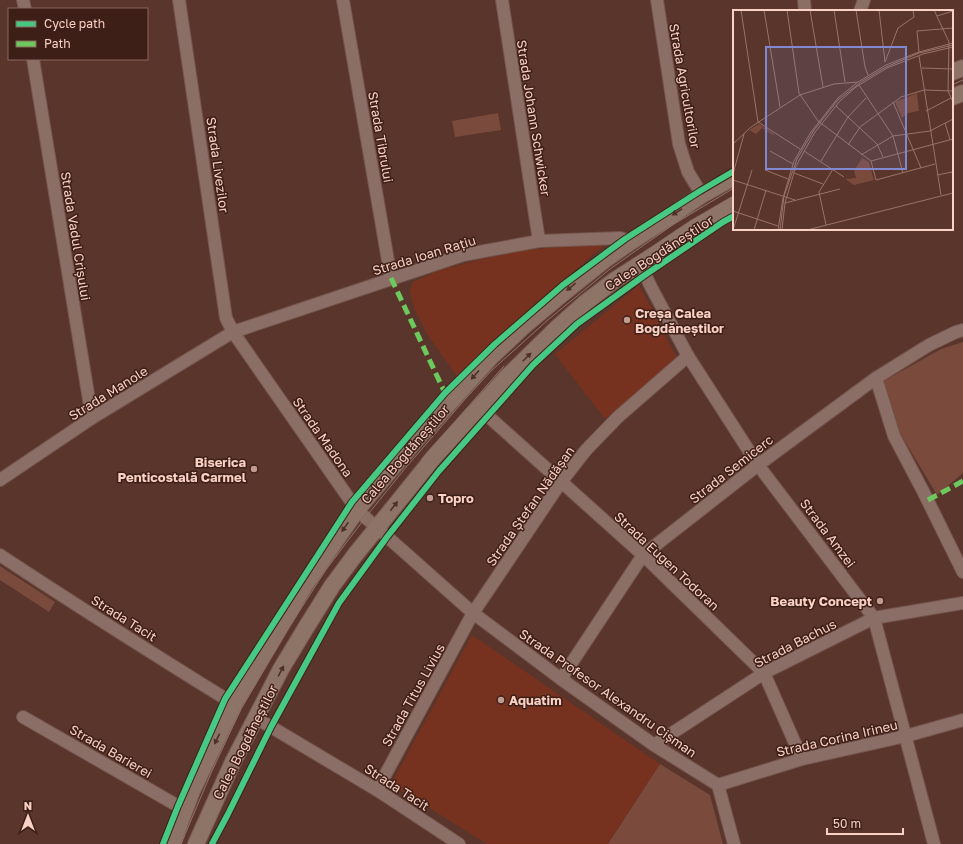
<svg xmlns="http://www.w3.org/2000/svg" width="963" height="844" viewBox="0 0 963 844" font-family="'Golos Text',sans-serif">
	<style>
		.built { fill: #77321f }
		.green { fill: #7a4a3c }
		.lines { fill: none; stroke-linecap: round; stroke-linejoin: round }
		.minor-casing { stroke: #74544c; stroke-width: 14 }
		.major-casing { stroke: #74544c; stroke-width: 18 }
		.minor { stroke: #8b6f67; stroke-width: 12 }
		.major { stroke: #8e7467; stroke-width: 16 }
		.tram { stroke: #907670; stroke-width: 1 }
		.quiet { stroke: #6dc95d; stroke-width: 5; stroke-dasharray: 10 5; stroke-linecap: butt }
		.cycleway-casing { stroke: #3d1f17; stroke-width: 8 }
		.cycleway { stroke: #46c982; stroke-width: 6 }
		.oneway { fill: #4d3027 }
		.poi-dot { fill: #c29a8f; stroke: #3d1f17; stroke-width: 1.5 }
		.labels { text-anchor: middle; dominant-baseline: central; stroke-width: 3; stroke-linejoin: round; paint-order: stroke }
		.street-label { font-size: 13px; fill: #fad1c5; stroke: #3d1f17 }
		.poi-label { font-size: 13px; font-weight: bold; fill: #fad1c5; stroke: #3d1f17; text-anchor: start }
		.inset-road { fill: none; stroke: #997369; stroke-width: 1 }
		.view { fill: #8089cf; fill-opacity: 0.15; stroke: #8089cf; stroke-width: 2 }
		.inset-edge { fill: none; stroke: #fad1c5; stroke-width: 2 }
	</style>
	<rect width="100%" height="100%" fill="#59352b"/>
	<g class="built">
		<polygon points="605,245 522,315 457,376 427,334 414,308 410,291 413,282 440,270 478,260 525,250 559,247"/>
		<polygon points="639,285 677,358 605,419 555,354"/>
		<polygon points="472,635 660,764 608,844 487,844 391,784"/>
	</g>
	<g class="green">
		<polygon points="498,113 501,130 455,137 452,121"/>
		<polygon points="963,342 963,473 937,495 900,433 884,381 941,349"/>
		<polygon points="0,566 55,602 49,612 0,580"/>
		<polygon points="660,764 710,795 723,844 608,844"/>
	</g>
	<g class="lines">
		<g class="minor-casing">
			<g id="minor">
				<polyline points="23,0 25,9"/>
				<polyline points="179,0 226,318 233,332 357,510 473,613 561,679 654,745 718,785 734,844"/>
				<polyline points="343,0 391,278"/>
				<polyline points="502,0 539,241"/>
				<polyline points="657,0 679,144 688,172 702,195"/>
				<polyline points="804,0 805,11"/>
				<polyline points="860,11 864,0"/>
				<polyline points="33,59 92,418"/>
				<polyline points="640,264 651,287 688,356 758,465 874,618 934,844"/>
				<polyline points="876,378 894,436 923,491 963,572"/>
				<polyline points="479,408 643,555 764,673 802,759"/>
				<polyline points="0,480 92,418 233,332 463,255 539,241 620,238 627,240 629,243"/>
				<path d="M0,555C77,606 155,655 234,704"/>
				<polyline points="561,679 643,555 758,465 876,378 929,345 956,332 963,330"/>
				<polyline points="23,717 185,810"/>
				<polyline points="256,718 377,790 459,844"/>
				<polyline points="654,745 764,673 874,618 963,603"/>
				<polyline points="718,785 802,759 906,736 963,720"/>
				<polyline points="377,790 473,613 561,482 586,450 618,417 688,356"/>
			</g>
		</g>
		<g class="major-casing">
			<g id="major">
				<polyline points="952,72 963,68"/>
				<polyline points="952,97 963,93"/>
				<polyline points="172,844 192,791 234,704 305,585 357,510 372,492 416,440 491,357 525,325 556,299 606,259 629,243 677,212 702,195 734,177"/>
				<polyline points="196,844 232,764 281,669 307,626 332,586 355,555 435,456 507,377 557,328 585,303 615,280 662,250 696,227 734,205"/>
			</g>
		</g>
		<use href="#minor" class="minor"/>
		<use href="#major" class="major"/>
		<g class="tram">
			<polyline points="952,85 963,80"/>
			<polyline points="614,273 679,229 734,196"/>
			<polyline points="422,459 504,366"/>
			<polyline points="181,844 211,773 241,709 288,629 325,571 365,518 407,466 467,397 492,370 549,319 610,269 634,252 674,224 734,188"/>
		</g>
		<g class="quiet">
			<polyline points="391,278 445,393"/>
			<polyline points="928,500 963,481"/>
		</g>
		<g class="cycleway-casing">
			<g id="cycleway">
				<polyline points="163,844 178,806 225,699 352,502 445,393 495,344 563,285 625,239 700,191 734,171"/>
				<polyline points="212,844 228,814 271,727 339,603 387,537 439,471 533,365 577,324 645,275 723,222 734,216"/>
			</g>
		</g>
		<use href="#cycleway" class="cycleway"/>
	</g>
	<defs><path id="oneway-solid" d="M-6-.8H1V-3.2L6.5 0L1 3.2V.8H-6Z"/></defs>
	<g class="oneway">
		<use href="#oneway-solid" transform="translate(677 212) rotate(147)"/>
		<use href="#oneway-solid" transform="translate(571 287) rotate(141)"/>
		<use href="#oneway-solid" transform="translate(527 357) rotate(-45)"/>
		<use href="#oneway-solid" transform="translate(475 375) rotate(132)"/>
		<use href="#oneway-solid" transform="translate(394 506) rotate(-52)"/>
		<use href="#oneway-solid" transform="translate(345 527) rotate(125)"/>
		<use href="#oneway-solid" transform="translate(281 671) rotate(-62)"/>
		<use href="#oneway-solid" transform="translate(217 739) rotate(116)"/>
	</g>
	<g class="poi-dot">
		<circle cx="627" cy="320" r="4"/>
		<circle cx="254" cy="469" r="4"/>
		<circle cx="430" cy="498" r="4"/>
		<circle cx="880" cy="601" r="4"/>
		<circle cx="501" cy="700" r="4"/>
	</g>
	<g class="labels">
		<g class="street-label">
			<text transform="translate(685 86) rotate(80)">Strada Agricultorilor</text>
			<text transform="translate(534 118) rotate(81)">Strada Johann Schwicker</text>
			<text transform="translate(381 137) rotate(80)">Strada Tibrului</text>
			<text transform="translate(218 165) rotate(82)">Strada Livezilor</text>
			<text transform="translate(76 236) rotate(81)">Strada Vadul Crișului</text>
			<text transform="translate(659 253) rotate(-33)">Calea Bogdăneștilor</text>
			<text transform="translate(424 255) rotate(-17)">Strada Ioan Rațiu</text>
			<text transform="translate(108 393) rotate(-32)">Strada Manole</text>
			<text transform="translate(323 437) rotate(55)">Strada Madona</text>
			<text transform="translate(405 454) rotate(-49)">Calea Bogdăneștilor</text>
			<text transform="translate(731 469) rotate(-38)">Strada Semicerc</text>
			<text transform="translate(530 506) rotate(-55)">Strada Ștefan Nădășan</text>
			<text transform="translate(828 533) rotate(53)">Strada Amzei</text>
			<text transform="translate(667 561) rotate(43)">Strada Eugen Todoran</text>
			<text transform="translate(124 618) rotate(32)">Strada Tacit</text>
			<text transform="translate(795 643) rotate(-27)">Strada Bachus</text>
			<text transform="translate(608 693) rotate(35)">Strada Profesor Alexandru Cișman</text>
			<text transform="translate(413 695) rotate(-61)">Strada Titus Livius</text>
			<text transform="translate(837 738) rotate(-13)">Strada Corina Irineu</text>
			<text transform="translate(245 742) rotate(-63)">Calea Bogdăneștilor</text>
			<text transform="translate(111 751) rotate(30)">Strada Barierei</text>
			<text transform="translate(397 787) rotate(33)">Strada Tacit</text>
		</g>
		<g class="poi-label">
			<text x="635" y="313">Creșa Calea<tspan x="635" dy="15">Bogdăneștilor</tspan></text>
			<text x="246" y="462" text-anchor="end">Biserica<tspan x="246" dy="15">Penticostală Carmel</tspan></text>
			<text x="438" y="498">Topro</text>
			<text x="872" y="601" text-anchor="end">Beauty Concept</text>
			<text x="509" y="700">Aquatim</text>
		</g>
	</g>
	<g transform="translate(733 10)">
		<rect width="220" height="220" fill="#59352b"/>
		<path d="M184,83L186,101L175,103L169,108L162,92ZM26,114L41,124L40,125L29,118L23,124L16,120ZM129,148L136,152L141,170L121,175L112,169L123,168L121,161Z" fill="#7a4a3c"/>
		<path class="inset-road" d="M8,0L25,112M31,0L47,97M54,0L66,83L85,111L138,151L143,170L202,154M77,0L90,77M101,0L112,72M123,0L132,57L135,65M146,0L152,52M201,0L216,32L215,81L220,92M204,6L220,1M186,42L184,21L220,18M186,46L208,185M152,52L165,18L181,7L180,0M189,58L220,59M126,75L160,126L170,163M160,92L188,158M103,96L144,134L150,147M193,101L218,88M25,112L67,139M212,113L217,130M0,134L18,117L67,85L101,74L125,72M115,135L127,117L168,87L191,80L220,81M37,141L60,154M71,141L111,167M128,145L160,126L197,121L220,109M88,151L115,107L133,88M138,151L220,129M32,160L55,169M61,163L90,174M0,164L11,124M204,165L219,162L220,166M0,170L62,190M52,193L107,179M0,201L45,216M93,215L86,182L100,159M0,220L19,160M21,220L33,180M45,220L50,188L61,151L78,122L105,88L125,72L153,55L186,42L220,33M47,220L51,186L64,149L81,120L105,90L128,72L153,57L186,43L220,35M49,220L52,193L63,156L82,122L107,91L123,77L154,58L190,44L220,37M74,220L220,183"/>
		<path class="view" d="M33,37H173V159H33Z"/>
		<rect width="220" height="220" class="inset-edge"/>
	</g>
	<rect x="8" y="8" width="140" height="52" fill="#3d1f17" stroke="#89665d"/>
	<rect x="16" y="21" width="20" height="6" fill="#46c982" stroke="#89665d"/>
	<text x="44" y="28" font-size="12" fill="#fad1c5">Cycle path</text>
	<rect x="16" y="41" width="20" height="6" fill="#6dc95d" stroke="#89665d"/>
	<text x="44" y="48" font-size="12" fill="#fad1c5">Path</text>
	<g transform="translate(28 816)" stroke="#3d1f17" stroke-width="3" paint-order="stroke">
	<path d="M0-3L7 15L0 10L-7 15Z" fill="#fad1c5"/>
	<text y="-6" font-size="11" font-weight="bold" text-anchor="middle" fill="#fad1c5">N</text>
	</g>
	<path d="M827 828v6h76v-6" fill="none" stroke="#fad1c5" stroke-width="2"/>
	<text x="833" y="828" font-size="12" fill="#fad1c5" stroke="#3d1f17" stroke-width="3" paint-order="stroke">50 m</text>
</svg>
